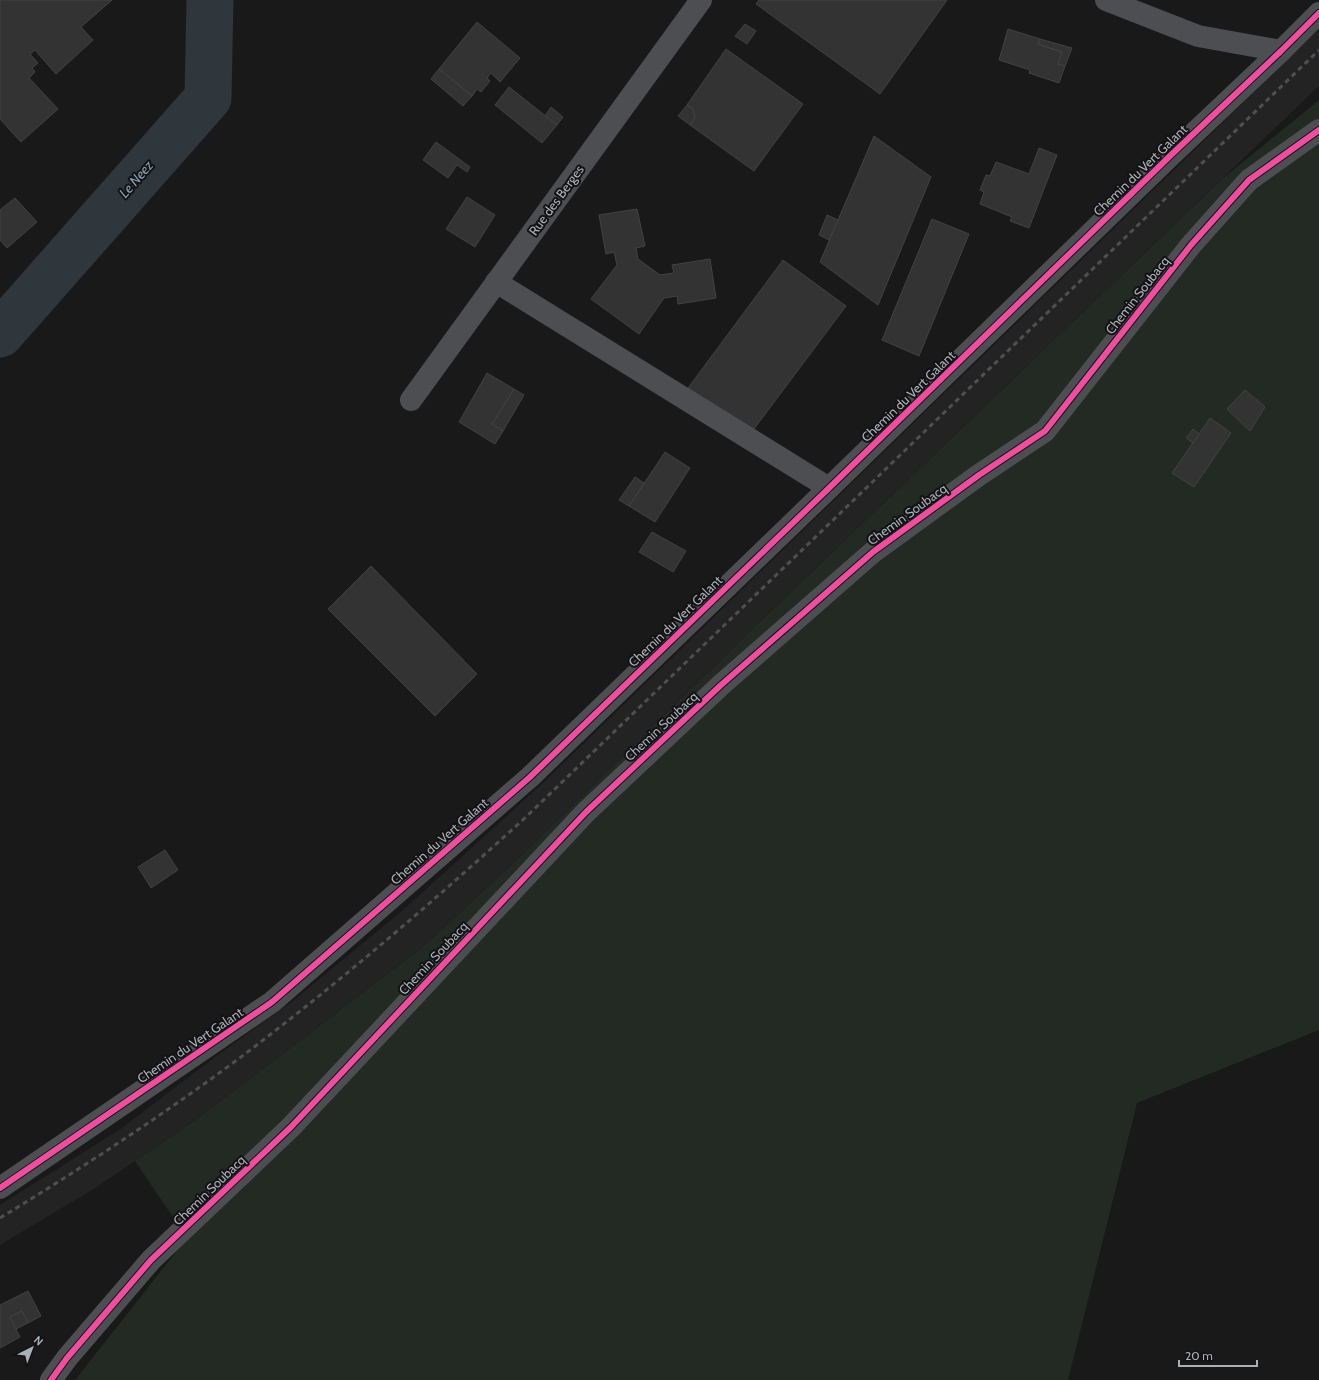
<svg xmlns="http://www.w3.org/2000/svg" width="1319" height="1380" viewBox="0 0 1319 1380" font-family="Cabin,sans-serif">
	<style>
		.built { fill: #232324 }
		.green { fill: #232923 }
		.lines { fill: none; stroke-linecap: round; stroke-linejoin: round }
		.river { stroke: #2f363c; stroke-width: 47 }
		.building { fill: #333334; stroke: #414245 }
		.street { stroke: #4d4e51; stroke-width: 22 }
		.rail { stroke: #4e4f52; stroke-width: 3; stroke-dasharray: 5 4; stroke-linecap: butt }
		.cycleway-casing { stroke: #131315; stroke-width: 8 }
		.cycleway { stroke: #ef4d9e; stroke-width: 6 }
		.labels { text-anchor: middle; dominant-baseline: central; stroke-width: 4; stroke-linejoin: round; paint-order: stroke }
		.street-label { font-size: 13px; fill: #abafb8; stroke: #131315 }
		.water-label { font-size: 14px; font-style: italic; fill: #859db1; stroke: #131315 }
	</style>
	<rect width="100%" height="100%" fill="#191919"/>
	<polygon class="built" points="1319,29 1319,86 745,636 523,854 424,946 201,1116 97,1187 0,1245 0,1205 122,1128 211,1060 294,1000 403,910 543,783"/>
	<polygon class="green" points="1319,100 1319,1030 1137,1103 1068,1380 75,1380 187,1238 135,1161 201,1116 424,946 523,854 745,636 1222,179"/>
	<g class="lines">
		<polyline class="river" points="0,334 208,98 210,0"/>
	</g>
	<g class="building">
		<polygon points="0,0 112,0 81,27 93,40 56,74 35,50 30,54 38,63 32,68 35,72 29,78 58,109 21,142 0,119"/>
		<polygon points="759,0 947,0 880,94 756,4"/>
		<polygon points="477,22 520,58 500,82 491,73 487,78 490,81 481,92 477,89 472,96 439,69"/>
		<polygon points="745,24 756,31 747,44 735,36"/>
		<polygon points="1008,29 1040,39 1038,44 1062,52 1058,64 1065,66 1059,83 1029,73 1030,70 999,60"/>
		<polygon points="1040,39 1072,48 1065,66 1058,64 1062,52 1038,44"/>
		<polygon points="726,49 803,104 754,171 690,125 695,118 693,109 687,105"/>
		<polygon points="439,69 472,96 463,106 431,79"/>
		<polygon points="509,87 557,125 542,143 495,105"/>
		<polygon points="687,105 693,109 695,118 690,125 678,116"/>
		<polygon points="551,107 563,117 557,125 545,116"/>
		<polygon points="874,136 931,177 878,305 820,262"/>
		<polygon points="436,142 470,167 467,172 457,165 448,178 423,160"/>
		<polygon points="1039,148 1057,155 1029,228 1010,221 1012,217 980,204 984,192 980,190 986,175 990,176 996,162 1029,174"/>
		<polygon points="467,197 495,215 475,247 446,229"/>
		<polygon points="15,198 37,222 7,248 0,240 0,210"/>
		<polygon points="637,209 645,246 636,248 638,259 660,275 674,273 672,265 710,259 716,298 678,304 677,296 664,298 639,334 591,299 617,265 614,252 606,254 599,215"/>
		<polygon points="827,215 838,220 829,240 819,235"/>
		<polygon points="932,219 969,234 919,356 882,340"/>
		<polygon points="783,260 846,306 751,433 688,388"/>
		<polygon points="487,373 514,389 492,424 503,431 495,444 459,422"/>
		<polygon points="514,389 524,395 503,431 492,424"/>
		<polygon points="1245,390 1265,407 1250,431 1227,409"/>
		<polygon points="1210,418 1231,433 1194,487 1172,473"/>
		<polygon points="1193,429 1199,434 1193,443 1186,438"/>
		<polygon points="665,452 690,468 655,522 629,506"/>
		<polygon points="635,477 644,483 629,506 619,500"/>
		<polygon points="652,532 686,551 673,572 639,552"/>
		<polygon points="371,566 477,674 435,716 328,609"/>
		<polygon points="165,850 178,870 151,888 138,867"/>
		<polygon points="28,1291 41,1316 28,1323 22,1311 10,1317 20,1337 0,1348 0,1305"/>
		<polygon points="22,1311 28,1323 16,1329 10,1317"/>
	</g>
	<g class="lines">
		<g class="street">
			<polyline points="1106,0 1198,36 1281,51"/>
			<polyline points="496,282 829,488"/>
			<polyline points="411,400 701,0"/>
			<polyline points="0,1188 272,1002 530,777 829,488 1171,155 1281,51 1319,13"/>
			<polyline points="51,1380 67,1358 151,1260 291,1127 586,812 721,685 873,552 979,475 1045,431 1191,245 1249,180 1319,130"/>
		</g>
		<path class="rail" d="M0,1218C82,1168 163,1115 241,1057C340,982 434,901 526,817L1319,50"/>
		<g class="cycleway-casing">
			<g id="cycleway">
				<polyline points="0,1188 272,1002 530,777 829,488 1171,155 1281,51 1319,13"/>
				<polyline points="51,1380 67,1358 151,1260 291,1127 586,812 721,685 873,552 979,475 1045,431 1191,245 1249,180 1319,130"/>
			</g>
		</g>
		<use href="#cycleway" class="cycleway"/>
	</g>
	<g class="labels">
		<g class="street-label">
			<text transform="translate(1140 170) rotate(-44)">Chemin du Vert Galant</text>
			<text transform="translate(556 200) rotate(-54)">Rue des Berges</text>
			<text transform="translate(1137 295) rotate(-52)">Chemin Soubacq</text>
			<text transform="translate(908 396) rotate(-44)">Chemin du Vert Galant</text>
			<text transform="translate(907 514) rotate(-36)">Chemin Soubacq</text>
			<text transform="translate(675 621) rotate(-44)">Chemin du Vert Galant</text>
			<text transform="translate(661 726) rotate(-43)">Chemin Soubacq</text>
			<text transform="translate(439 841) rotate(-41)">Chemin du Vert Galant</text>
			<text transform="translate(433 958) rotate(-47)">Chemin Soubacq</text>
			<text transform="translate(190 1045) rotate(-34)">Chemin du Vert Galant</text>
			<text transform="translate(209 1190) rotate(-44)">Chemin Soubacq</text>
		</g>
		<g class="water-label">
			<text transform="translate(136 179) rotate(-49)">Le Neez</text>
		</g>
	</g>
	<g transform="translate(32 1348) rotate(42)" stroke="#131315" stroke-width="3" paint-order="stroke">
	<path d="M0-3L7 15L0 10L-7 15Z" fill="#abafb8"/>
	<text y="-6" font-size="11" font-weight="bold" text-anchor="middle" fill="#abafb8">N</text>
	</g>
	<path d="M1179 1360v6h78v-6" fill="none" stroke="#abafb8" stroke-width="2"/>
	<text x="1185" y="1360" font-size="12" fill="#abafb8" stroke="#131315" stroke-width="3" paint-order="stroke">20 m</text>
</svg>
